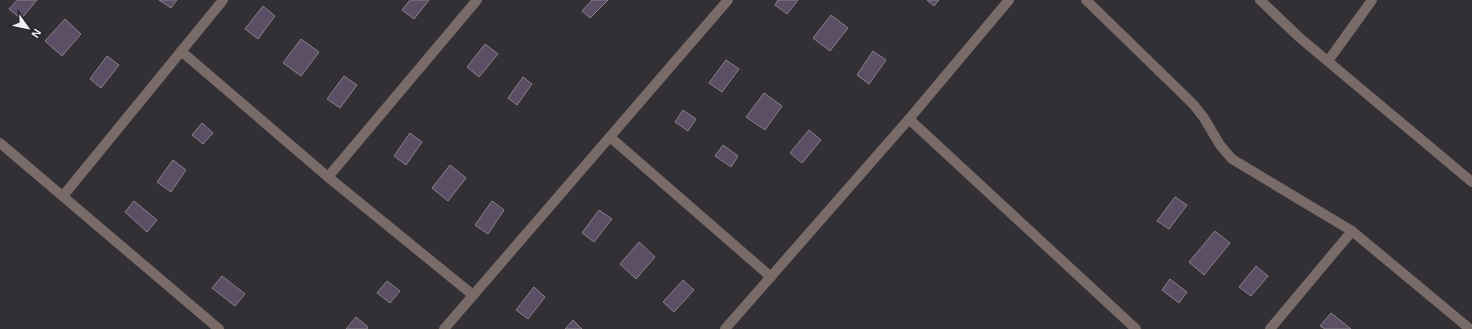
<svg xmlns="http://www.w3.org/2000/svg" width="1472" height="329" viewBox="0 0 1472 329" font-family="Arial,sans-serif">
	<style>
		.building { fill: #5b4e65; stroke: #868189 }
		.lines { fill: none; stroke-linecap: round; stroke-linejoin: round }
		.minor { stroke: #796b68; stroke-width: 10 }
	</style>
	<rect width="100%" height="100%" fill="#322f35"/>
	<g class="building">
		<polygon points="17,0 37,0 21,19 9,9"/>
		<polygon points="159,0 177,0 171,8"/>
		<polygon points="410,0 429,0 414,19 402,10"/>
		<polygon points="592,0 608,0 590,18 582,11"/>
		<polygon points="778,0 798,0 787,14 775,5"/>
		<polygon points="927,0 939,0 934,6"/>
		<polygon points="263,6 275,16 258,39 245,29"/>
		<polygon points="831,15 848,28 830,51 813,38"/>
		<polygon points="65,19 81,34 62,56 45,41"/>
		<polygon points="301,39 319,52 301,76 283,63"/>
		<polygon points="485,44 498,54 479,77 467,67"/>
		<polygon points="873,51 886,60 869,84 857,75"/>
		<polygon points="107,56 119,65 101,88 90,79"/>
		<polygon points="726,60 739,69 722,92 709,83"/>
		<polygon points="344,76 357,85 340,108 327,99"/>
		<polygon points="523,77 532,84 517,105 508,98"/>
		<polygon points="764,93 782,106 765,130 746,117"/>
		<polygon points="683,110 696,119 688,131 675,122"/>
		<polygon points="202,123 213,133 203,144 192,135"/>
		<polygon points="809,130 821,140 802,163 790,153"/>
		<polygon points="410,133 422,142 406,165 394,156"/>
		<polygon points="723,145 738,156 731,167 715,156"/>
		<polygon points="173,160 186,170 171,192 157,182"/>
		<polygon points="450,165 466,178 448,201 432,188"/>
		<polygon points="1175,197 1187,205 1169,229 1157,221"/>
		<polygon points="134,201 157,220 147,232 125,212"/>
		<polygon points="492,201 504,210 488,234 475,225"/>
		<polygon points="599,210 612,219 594,242 582,233"/>
		<polygon points="1215,231 1230,243 1204,275 1189,262"/>
		<polygon points="639,242 655,257 636,279 620,264"/>
		<polygon points="1256,266 1268,276 1251,296 1239,287"/>
		<polygon points="222,276 245,294 235,306 212,288"/>
		<polygon points="1170,279 1187,292 1179,303 1162,290"/>
		<polygon points="683,280 694,290 674,312 663,302"/>
		<polygon points="387,281 400,291 390,303 377,293"/>
		<polygon points="534,287 545,297 528,319 516,310"/>
		<polygon points="1331,313 1351,329 1325,329 1320,326"/>
		<polygon points="356,317 368,327 367,329 346,329"/>
		<polygon points="573,320 582,329 565,329"/>
	</g>
	<g class="lines">
		<g class="minor">
			<polyline points="1086,0 1194,105 1204,118 1220,145 1232,159 1352,231 1470,329"/>
			<polyline points="1260,0 1300,38 1472,182"/>
			<polyline points="181,51 328,177 473,295"/>
			<polyline points="1328,61 1372,0"/>
			<polyline points="909,119 1136,329"/>
			<polyline points="610,137 771,277"/>
			<polyline points="0,143 219,329"/>
			<polyline points="328,177 477,0"/>
			<polyline points="63,196 223,0"/>
			<polyline points="444,329 728,0"/>
			<polyline points="725,329 909,119 1009,0"/>
			<polyline points="1270,329 1352,231"/>
		</g>
	</g>
	<g transform="translate(28 28) rotate(123)" stroke="#28252b" stroke-width="3" paint-order="stroke">
	<path d="M0-3L7 15L0 10L-7 15Z" fill="#f1eff3"/>
	<text y="-6" font-size="11" font-weight="bold" text-anchor="middle" fill="#f1eff3">N</text>
	</g>
</svg>
